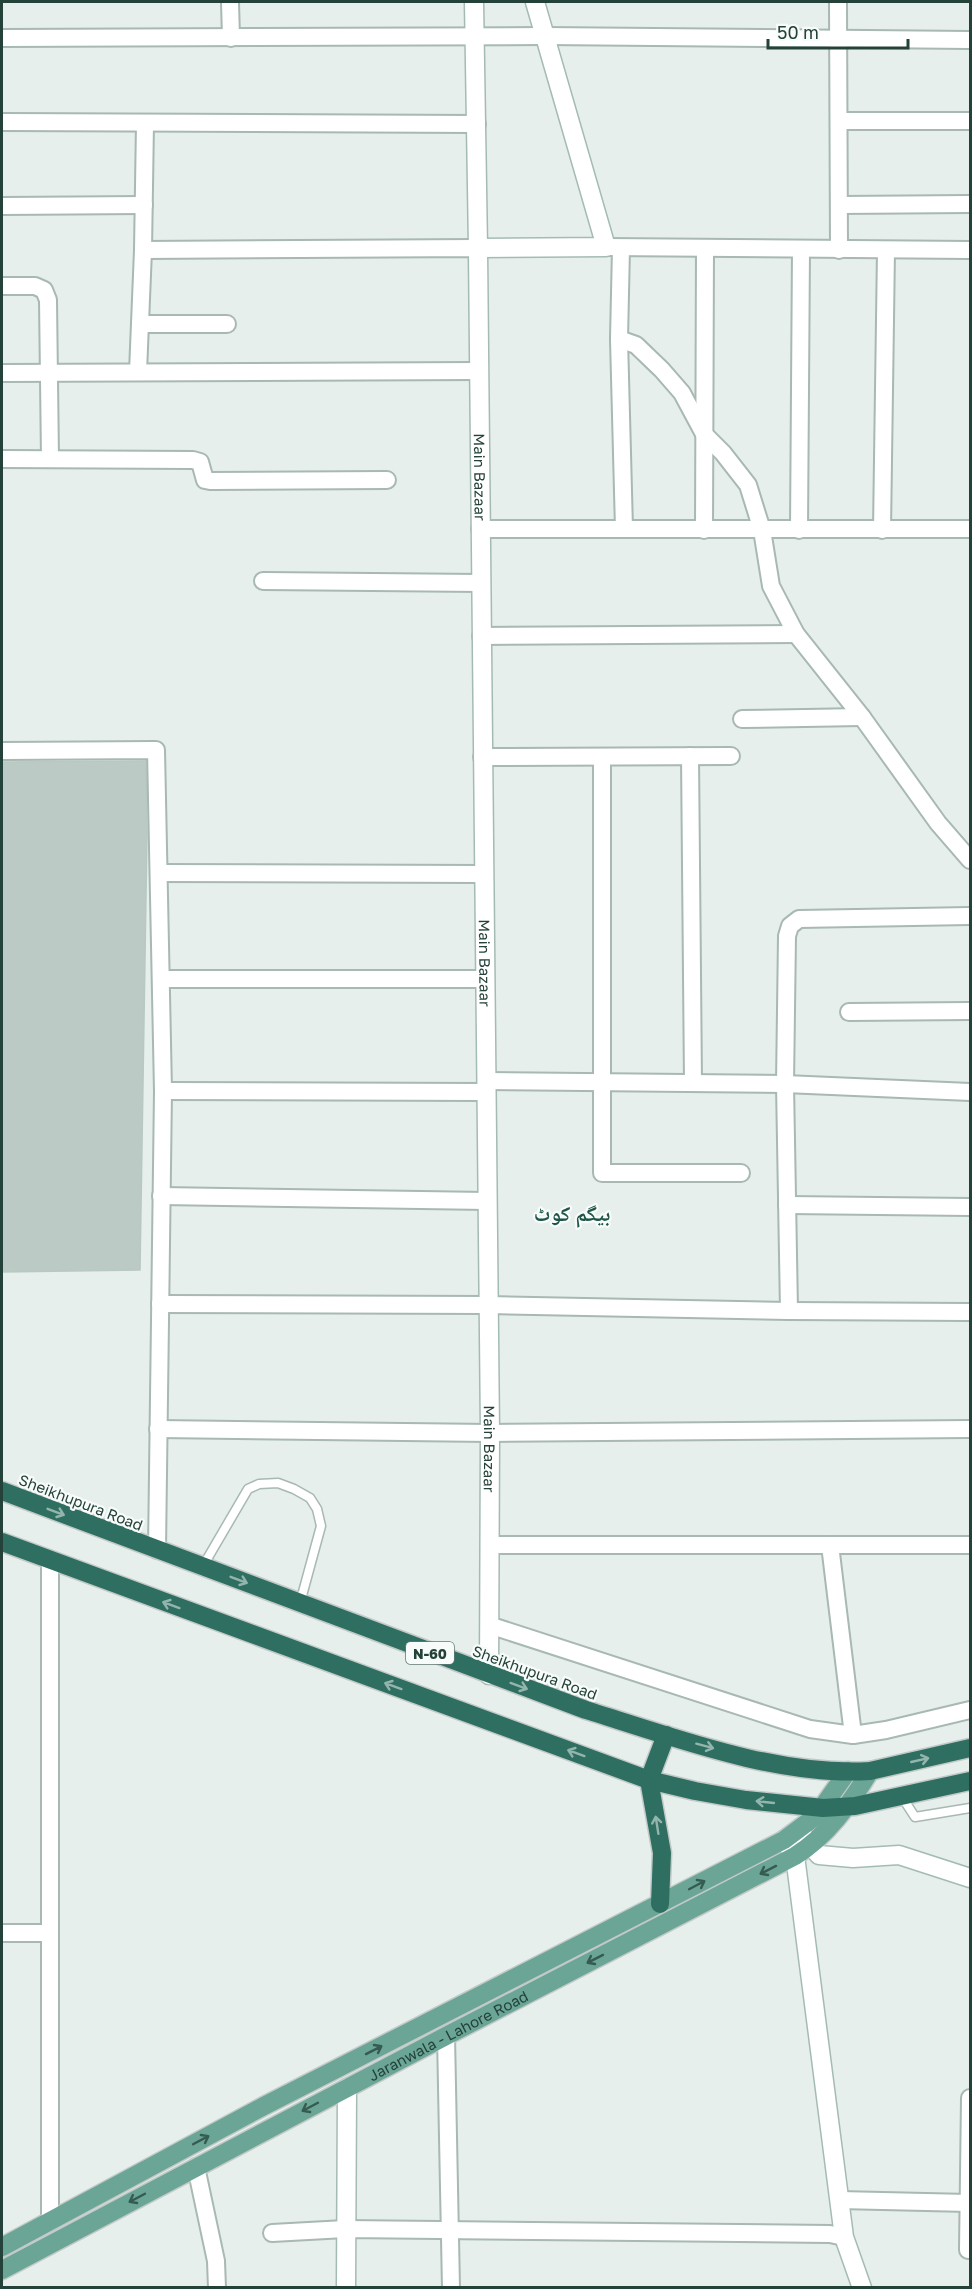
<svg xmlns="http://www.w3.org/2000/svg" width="972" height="2289" viewBox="0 0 972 2289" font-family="'Golos Text','Noto Naskh Arabic',sans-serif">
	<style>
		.building { fill: #bbcac4; stroke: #b8c9c2; stroke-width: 1.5 }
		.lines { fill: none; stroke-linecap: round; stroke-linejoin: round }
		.lane-casing { stroke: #a8b8b2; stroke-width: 11 }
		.street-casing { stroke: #a8b8b2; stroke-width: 20 }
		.secondary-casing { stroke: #a4bbb3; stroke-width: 21 }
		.primary-casing { stroke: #c2cac8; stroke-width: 21 }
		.highway-casing { stroke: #c2cac8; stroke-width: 21 }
		.lane { stroke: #fff; stroke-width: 8 }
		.street { stroke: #fff; stroke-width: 16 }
		.secondary { stroke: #fff; stroke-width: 18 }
		.primary { stroke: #6aa596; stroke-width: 18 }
		.highway { stroke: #2f6f62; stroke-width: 18 }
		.oneway { stroke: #93b5ae }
		.oneway2 { stroke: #365b51 }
		.labels { text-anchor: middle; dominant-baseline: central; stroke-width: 4.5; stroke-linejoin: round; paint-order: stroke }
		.shield { fill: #f7fbf9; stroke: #637a73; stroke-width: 1.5 }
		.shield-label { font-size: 14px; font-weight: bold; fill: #24423a }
		.street-label { font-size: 15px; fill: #24423a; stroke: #f7fbf9 }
		.district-label { font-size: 21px; font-weight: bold; fill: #1f5548; stroke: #f7fbf9 }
	</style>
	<rect width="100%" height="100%" fill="#e6efeb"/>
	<polygon class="building" points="2,762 146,761 147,834 140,1270 2,1272"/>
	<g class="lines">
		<g class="lane-casing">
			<g id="lane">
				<polyline points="203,1566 248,1489 259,1484 278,1483 294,1489 310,1498 317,1509 321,1526 300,1603"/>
				<polyline points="902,1797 915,1817 970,1808"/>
			</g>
		</g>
		<g class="street-casing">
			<g id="street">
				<polyline points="230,2 231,38"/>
				<polyline points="838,2 839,250"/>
				<polyline points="2,38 544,36 970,40"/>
				<polyline points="839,121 970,121"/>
				<polyline points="2,122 477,124"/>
				<polyline points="840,205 970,204"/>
				<polyline points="2,206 144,205"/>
				<polyline points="606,247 970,250"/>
				<polyline points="621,248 619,339 624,529"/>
				<polyline points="143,250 478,248 478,251"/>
				<polyline points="2,286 35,286 44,290 48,300 50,459"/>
				<polyline points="140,324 227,324"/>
				<polyline points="619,339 636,345 662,370 682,393 704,434 723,453 748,485 762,530 771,586 796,634 862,717 938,823 970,860"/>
				<polyline points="138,372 143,250 145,123"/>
				<polyline points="2,373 479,371"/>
				<polyline points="2,459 193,460 200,462 205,480 210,481 387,480"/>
				<polyline points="480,529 970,529"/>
				<polyline points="704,530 705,248"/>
				<polyline points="799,530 801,249"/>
				<polyline points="882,530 886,250"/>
				<polyline points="263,581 481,583"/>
				<polyline points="481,636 796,634"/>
				<polyline points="742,719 862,717"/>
				<polyline points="2,751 156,750 163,1091 157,1550"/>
				<polyline points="690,756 693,1083"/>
				<polyline points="482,757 731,756"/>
				<polyline points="602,757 602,1173 741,1173"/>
				<polyline points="159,873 484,874"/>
				<polyline points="161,979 485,979"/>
				<polyline points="849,1012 970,1011"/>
				<polyline points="486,1081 785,1084 970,1092"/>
				<polyline points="163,1091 486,1092"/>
				<polyline points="161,1196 487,1201"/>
				<polyline points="787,1205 970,1207"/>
				<polyline points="160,1304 489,1305 789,1311 970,1312"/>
				<polyline points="789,1311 785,1084 787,936 790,926 799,919 970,916"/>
				<polyline points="158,1429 490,1433 970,1429"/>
				<polyline points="490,1545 970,1545"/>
				<polyline points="830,1545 853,1735"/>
				<polyline points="489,1625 810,1729 853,1735 886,1730 970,1710"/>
				<polyline points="2,1933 50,1933"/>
				<polyline points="446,2036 451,2288"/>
				<polyline points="196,2167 216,2261 217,2288"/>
				<polyline points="839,2200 969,2203"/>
				<polyline points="50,2222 50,1560"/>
				<polyline points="272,2233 345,2229 830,2234 844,2237"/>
				<polyline points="968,2250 970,2098"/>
			</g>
		</g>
		<g class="secondary-casing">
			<g id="secondary">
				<polyline points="474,2 478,248 606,247 535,2"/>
				<path id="s1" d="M478,251L490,1433L489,1675"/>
				<polyline points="799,1831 819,1855 853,1858 899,1855 970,1878"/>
				<polyline points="784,1840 795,1856 844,2237 862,2288"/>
				<polyline points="346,2288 347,2088"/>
			</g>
		</g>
		<g class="primary-casing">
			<g id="primary">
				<polyline points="2,2247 264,2106 784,1840 816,1816 848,1771"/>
				<path id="s2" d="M2,2270L446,2036L795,1856C827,1836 850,1804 870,1771"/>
			</g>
		</g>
		<g class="highway-casing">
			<g id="highway">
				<path d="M2,1491L586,1710C673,1737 778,1777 870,1771L970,1748"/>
				<polyline points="2,1542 649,1780 695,1791 746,1800 823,1808 855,1806 970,1781"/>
				<polyline points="660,1904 662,1853 649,1780 666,1735"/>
			</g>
		</g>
		<use href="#lane" class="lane"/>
		<use href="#street" class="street"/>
		<use href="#secondary" class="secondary"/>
		<use href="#primary" class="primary"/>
		<use href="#highway" class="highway"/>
	</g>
	<defs><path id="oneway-shaft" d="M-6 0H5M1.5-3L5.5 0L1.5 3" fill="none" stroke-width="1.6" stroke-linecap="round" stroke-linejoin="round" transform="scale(1.5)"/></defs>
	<g class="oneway">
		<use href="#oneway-shaft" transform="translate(56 1512) rotate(21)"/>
		<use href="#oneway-shaft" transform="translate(239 1580) rotate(21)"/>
		<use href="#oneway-shaft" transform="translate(171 1605) rotate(-160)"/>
		<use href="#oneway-shaft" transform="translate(393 1686) rotate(-160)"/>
		<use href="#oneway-shaft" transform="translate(519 1686) rotate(20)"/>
		<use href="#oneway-shaft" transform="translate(705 1746) rotate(15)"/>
		<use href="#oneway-shaft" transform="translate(576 1753) rotate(-160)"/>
		<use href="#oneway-shaft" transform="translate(920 1760) rotate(-13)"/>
		<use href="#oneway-shaft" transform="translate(765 1802) rotate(-174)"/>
		<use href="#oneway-shaft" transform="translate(657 1825) rotate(-99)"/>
	</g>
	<g class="oneway2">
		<use href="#oneway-shaft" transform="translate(768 1870) rotate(153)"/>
		<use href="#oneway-shaft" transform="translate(697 1885) rotate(-28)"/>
		<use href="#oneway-shaft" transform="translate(595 1959) rotate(153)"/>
		<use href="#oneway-shaft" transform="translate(374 2050) rotate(-27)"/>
		<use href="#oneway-shaft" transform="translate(310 2107) rotate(152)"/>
		<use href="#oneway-shaft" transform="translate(201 2140) rotate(-28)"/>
		<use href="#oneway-shaft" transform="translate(137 2198) rotate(152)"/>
	</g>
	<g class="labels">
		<rect class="shield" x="406" y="1642" width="48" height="22" rx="4.5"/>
		<g class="shield-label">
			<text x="430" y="1653">N-60</text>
		</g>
		<g class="street-label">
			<text stroke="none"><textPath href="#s1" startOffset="226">Main Bazaar</textPath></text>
			<text stroke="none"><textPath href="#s1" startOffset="712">Main Bazaar</textPath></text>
			<text stroke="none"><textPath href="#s1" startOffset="1198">Main Bazaar</textPath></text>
			<text transform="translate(81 1502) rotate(21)">Sheikhupura Road</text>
			<text transform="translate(535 1672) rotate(20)">Sheikhupura Road</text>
			<text stroke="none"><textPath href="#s2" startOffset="504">Jaranwala - Lahore Road</textPath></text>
		</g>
		<g class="district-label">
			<text x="572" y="1213">بیگم کوٹ</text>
		</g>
	</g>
	<rect width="972" height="2289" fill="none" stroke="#24423a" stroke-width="6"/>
	<path d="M768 39v9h140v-9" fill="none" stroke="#24423a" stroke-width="3"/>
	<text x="777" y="39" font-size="18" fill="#24423a" stroke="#f7fbf9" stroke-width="4.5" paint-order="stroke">50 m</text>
</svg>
